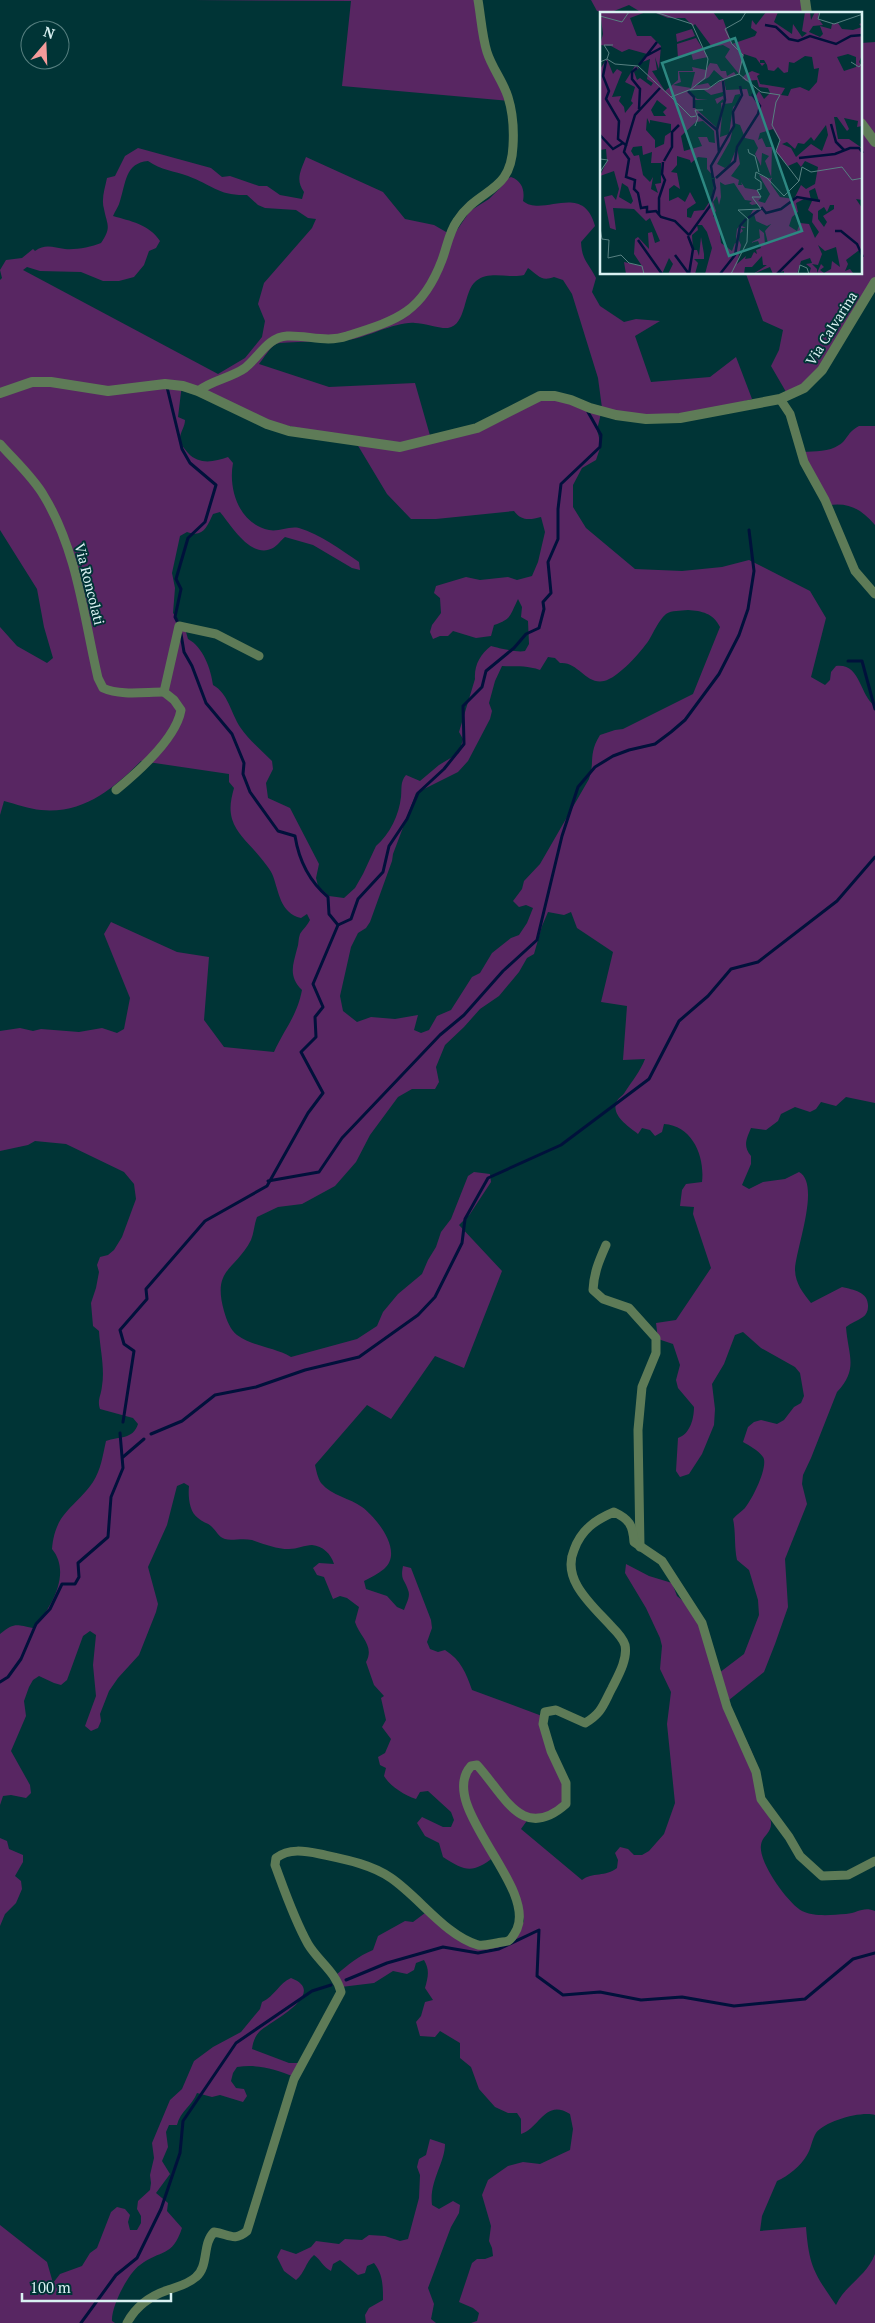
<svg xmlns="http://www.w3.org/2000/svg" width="875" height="2323" viewBox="0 0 875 2323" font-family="'PT Serif',serif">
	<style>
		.green { fill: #582662; fill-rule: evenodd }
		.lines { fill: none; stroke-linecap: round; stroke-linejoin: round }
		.stream { stroke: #00113b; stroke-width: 3 }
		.minor { stroke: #5e7b57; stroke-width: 9 }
		.tertiary { stroke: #5e7b57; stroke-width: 10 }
		.labels { text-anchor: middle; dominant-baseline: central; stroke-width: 4; stroke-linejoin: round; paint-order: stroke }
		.street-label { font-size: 14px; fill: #d9f1f2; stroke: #003436 }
		.inset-river { fill: none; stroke: #00113b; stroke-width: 2.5 }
		.inset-road { fill: none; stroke: #578081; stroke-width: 1 }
		.view { fill: #2d8882; fill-opacity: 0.15; stroke: #2d8882; stroke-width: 2.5 }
		.inset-edge { fill: none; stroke: #d9f1f2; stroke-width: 2.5 }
	</style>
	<rect width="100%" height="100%" fill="#003436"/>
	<g class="green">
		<polygon points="194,0 478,0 494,68 510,101 342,86 351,1"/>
		<polygon points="591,0 807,0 809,14 644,14 629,5 609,13 597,11"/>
		<polygon points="875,42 875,283 838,349 789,397 771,366 779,350 783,330 763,321 746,274 861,274 861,43"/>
		<path d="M138,148L211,168L222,177L230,176L259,186H267L280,195L302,199L304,192C295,180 301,170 306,157L383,192L405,219L434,225L453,236L470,211L489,199L501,187L504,180L511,177C522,181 525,190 523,201C543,218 583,181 595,226L581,242C582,261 588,262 596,278L592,292L600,306L624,322L636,319L660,321L635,336L651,382L710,377L736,357L752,399L709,411L654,417L602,409L597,430L601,445L596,460L582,468L573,485V507L586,528L635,569L682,571L722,567L749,560L810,591L826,618L811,677L825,685L830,680L831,672L836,666C861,663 859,695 875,706V1103L846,1097L836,1106L821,1102L816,1109L810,1112L795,1107L781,1114L778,1121L766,1130L751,1128C746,1140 743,1146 751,1156V1164L742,1185L749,1189L763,1182L785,1179L799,1172C821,1184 796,1248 795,1269C795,1283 803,1293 811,1303L842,1287C854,1290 869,1292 868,1307C868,1311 866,1315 863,1317C857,1321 851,1323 846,1327C848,1355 859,1369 837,1392L811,1458L803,1475L802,1484L807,1504L785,1559L788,1607L775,1644L764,1672L724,1704C736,1723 750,1742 756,1764C759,1776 758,1789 761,1801C763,1808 770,1815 771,1822C772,1833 762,1836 761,1845C758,1862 788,1903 802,1911C814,1917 832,1915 846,1914C858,1913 863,1906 875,1911V2115C861,2111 825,2121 816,2133C812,2139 811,2149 807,2155C801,2166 788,2176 777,2181L762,2216L760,2231L806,2227C809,2266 814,2273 836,2305C845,2285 867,2276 875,2254V2323H471L477,2321L479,2313L473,2308L459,2302L472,2263L477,2259H485L493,2256L492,2248L489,2241L491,2226L482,2195L488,2180L508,2166L523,2162L540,2164L570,2150L573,2129L570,2114C545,2098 539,2129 521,2134V2119L517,2113H508L495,2107L479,2089L471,2067L460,2058V2043L440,2031L435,2037L420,2036L416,2022L421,2016L425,2002L433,2000L425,1988C428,1977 430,1970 424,1960L416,1963L414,1970L407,1974L393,1971L374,1983L341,1987L336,1975C348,1965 358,1956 373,1950L378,1936L405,1921L413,1922L429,1910L477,1944L500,1943L518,1933L524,1921L522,1908L494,1857C473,1873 466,1872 443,1857L439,1843L425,1836L417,1823L422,1817L443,1827H451L454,1820L451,1812L428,1791L420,1792L416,1799C404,1795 390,1786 384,1776L386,1768L380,1765L378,1757L385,1753L391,1739L382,1727L386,1720L381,1698L384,1696L374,1685L366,1662C375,1646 360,1637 355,1622L359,1607L347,1598L340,1596L333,1599L324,1577L317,1575L313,1568L319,1563L334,1564C331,1554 323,1546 312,1545C305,1545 297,1549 289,1549C276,1549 264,1544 252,1540C242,1538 231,1541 225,1539C218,1537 216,1530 211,1526C208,1523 202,1522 198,1518C189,1512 188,1496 189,1486L184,1483L177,1486L167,1525L148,1567L158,1604L156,1612L139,1655L118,1678L109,1691L100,1714L101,1721L98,1728L91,1731L85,1726L96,1696L93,1665L96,1635L90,1631L83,1636L67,1680L61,1685L54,1683L39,1676L33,1680L29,1687L24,1701L26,1716L11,1751L30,1785L31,1793L26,1798L11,1795L3,1796L0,1805V1634C15,1622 16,1625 33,1628C51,1609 72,1573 52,1549C55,1512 75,1508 93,1482C101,1470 103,1454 106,1441C119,1436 133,1440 138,1424L133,1418L100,1409C97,1400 101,1396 102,1386C105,1368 100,1349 99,1331L93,1326L91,1303L96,1288L99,1272L97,1265L100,1257L108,1255L114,1250L122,1237L136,1199L134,1184L124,1172L66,1144L35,1141L28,1145L0,1151V1031L20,1028L33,1031L41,1029L79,1032L102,1028L117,1033L124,1029L130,998L104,934L111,922L177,952L209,957L204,1020L224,1047L274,1052C285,1028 297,1016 302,990C288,976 293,965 297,949C299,944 298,939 300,934C303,929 307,926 310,920L307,914L301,918C280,913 279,892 273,876C271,870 264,862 260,857C250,844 237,835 232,819C229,808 231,799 234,788L229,782V774L141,761C113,789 84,814 41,810C29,809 16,804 4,801L0,815V627L17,646L47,663L53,658L44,627L37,589L0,530V280L2,278L0,270L6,260L22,258L33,249L35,251C46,243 54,248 65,249C76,250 91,247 101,243C112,227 107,225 104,209C101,199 105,188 107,178L115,176L125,156ZM148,161C161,170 174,171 188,176C212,185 219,196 247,195L258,205L265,208L296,210L308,218L316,219L312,228L264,283L258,304L265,321L262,337L245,358L218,374L23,270L27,267L40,271L81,272L103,281H119L134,277L144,265L149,251L156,248L160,241C149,224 130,221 113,216C115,211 119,206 120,201C126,183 125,163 148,161ZM528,268C538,275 541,282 554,277L563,280L572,294L598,378L602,408L540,395L480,427L431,439L415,383L329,387L259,364C264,358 270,347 276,344C281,341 337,342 348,340C366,338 397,321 415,323C423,323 441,329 448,328C467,325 463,291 476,281C490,270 509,279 524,275ZM182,384L259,420L354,439L387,494L411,519H436L514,511C521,521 530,520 541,517L545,532L538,562L532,576L517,580L508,577L480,580L466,577L436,586L434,593L440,598L441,613L432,625L430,632L433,639L440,636H448L453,631L476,638L491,636L494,625C512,619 510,615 518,599L522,607L521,617L528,621L529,644L525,651C517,653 499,648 491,646C480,654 474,666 475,679L459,732L463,739L459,753L439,765L420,781L406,775C400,782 402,788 401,797C399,815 390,834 376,846L363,874L355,888L344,898L329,896L318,886L316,878L319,864L290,808L268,798L266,783L273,769L272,761C261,750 249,740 240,727C231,713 228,693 213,685C211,669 203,647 188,639L186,632L173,613L175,588L172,573L180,536L187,532C203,538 207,527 213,514L220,512C231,525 251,560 273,548C277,546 281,540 285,537L313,545L352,568L360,570L359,562C341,550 320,534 299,528C288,526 279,532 269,530C239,524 228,489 233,463L228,457C214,462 199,465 188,453C184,448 181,445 180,439C180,432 185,427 185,420L178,417ZM688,610C702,611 713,613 720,627L693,694L623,729L615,730L600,735C588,754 595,763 589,779L540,864L524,881L522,889L513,901L519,907L526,905L533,908L527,923L519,935L511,938L492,953L480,973L472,977L451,1010L437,1016L429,1030L421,1033L414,1030L418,1015L395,1019L371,1017L357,1022L343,1011L340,996L351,947L358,933L366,928L370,922L392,861L393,854L416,793L458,772L468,761L490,719L492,711L489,703L495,681L502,666C516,667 526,665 540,670L548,657L555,658L560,663C578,661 586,685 604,681C618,678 641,652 649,640C654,632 658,621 666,614C672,610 680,611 688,610ZM548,912L564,915L571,912L577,928L613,952L601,1002L627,1006L623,1060L645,1059C640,1072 632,1081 625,1092C623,1096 619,1097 617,1101C610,1115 628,1126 638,1134L642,1128L650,1130L655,1136L662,1132L664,1124C693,1126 705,1157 702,1182L686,1184L682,1190L680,1206L694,1207L693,1214L711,1268L676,1320L656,1323L658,1339L673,1344L680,1365L676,1380L678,1388L694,1407C694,1419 690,1434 678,1438L676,1471L680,1477L689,1474L702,1454L714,1425L715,1409L712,1384L724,1364L735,1335L743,1332L761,1348L795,1367L800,1373L804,1396L801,1403L794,1407L784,1420L777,1424L761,1420L754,1422L748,1427L743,1442C750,1446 758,1450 763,1457C769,1466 752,1500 745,1508C741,1512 737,1514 733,1519C736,1533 734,1545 737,1560L749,1570L758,1600L759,1615L744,1654L719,1673L695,1611L677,1596L672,1583L649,1576L626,1564L625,1573L646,1608L660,1638L662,1646L660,1669L671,1692L667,1724L675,1803L664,1834L649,1851L642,1855H634L628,1849L620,1847L615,1853L618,1860L617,1868C606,1877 592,1872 582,1880L521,1829L531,1815L560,1811L567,1796L542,1716L472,1690C466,1673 461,1660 445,1650L438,1652L430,1649L427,1642L432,1628L431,1620L411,1568L403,1566C400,1581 405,1579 408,1590C411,1596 406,1604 404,1610L397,1607L387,1596L366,1589L364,1581C370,1578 378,1574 384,1569C404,1552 377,1518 362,1507C350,1498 332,1496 321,1483C318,1479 316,1470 315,1465L367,1405L391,1419L435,1356L464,1368L502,1271L459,1225L470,1214L491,1182L490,1174L474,1172L468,1176L451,1219L441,1232L436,1247L428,1260L422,1274L398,1294L383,1312L377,1326L357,1339L291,1357C274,1347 254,1347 237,1335C230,1329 227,1321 224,1311C212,1268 235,1271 251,1240C254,1233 254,1225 257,1217L278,1207L302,1204L335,1186L356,1162L370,1135L398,1097L412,1089H435L439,1082L436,1067L445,1045L464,1027L480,1009L499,996L519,972L527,958L534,954L542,926Z"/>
		<path d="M859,426H875V525C862,510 850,502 829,505L803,452C815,451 829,452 839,445C847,441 847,432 859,426Z"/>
		<polygon points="0,1838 7,1841 9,1849 23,1855 23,1862 15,1876 21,1881 22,1889 16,1903 5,1914 0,1926"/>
		<path d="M291,1978C330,1993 269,2022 260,2031C255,2036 253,2042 252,2049L289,2063H302L295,2077C274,2069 259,2064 237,2067L233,2073L231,2081L236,2088L244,2089L247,2096L243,2102L220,2095L212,2097L197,2093C192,2106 180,2111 177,2125H169L166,2132L168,2147L162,2161L170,2174L156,2193L168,2203L167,2211L182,2228C172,2258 161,2249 140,2265C128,2273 111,2307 112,2321L115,2323H0V2225L47,2262L53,2283L60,2274L82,2266L90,2253L97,2248L111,2212L117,2207L125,2209L130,2215L128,2222L130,2230H137L141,2223V2216L137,2209L138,2201L150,2190L151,2183L150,2175L154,2158L152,2143L170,2100L182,2089L194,2061L213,2047L241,2032L260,2009L262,2002C275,1996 279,1983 291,1978Z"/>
		<path d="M430,2139L445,2144C445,2163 429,2181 432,2205L439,2209L453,2201L460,2205L459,2213L451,2227L428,2288L434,2304L431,2319L436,2323H366L365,2315L369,2308L383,2300C383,2286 383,2274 374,2263L367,2266L365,2273L358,2275L340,2260L333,2264L331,2271C323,2267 321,2260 314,2255C305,2263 305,2273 296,2280L284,2271L277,2257L281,2249L296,2254L311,2247L316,2241L339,2244L345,2239L362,2240L369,2235L385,2236L400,2241L408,2239L419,2198L420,2175L417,2167L419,2159L426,2155Z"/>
	</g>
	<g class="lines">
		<g class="stream">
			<polyline points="167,387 182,449 190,463 216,485 205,522 188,538 176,579 181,589 175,617 179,625"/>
			<path d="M181,634L184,652L192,666L206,703L232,734L244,763L243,774L250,792L278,831L295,836C299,861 309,881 328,897L329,914L338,925"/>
			<polyline points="848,661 862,661 875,709"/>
			<polyline points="268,1181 319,1172 342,1138 440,1035 464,1015 503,971 537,940 562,836 578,787 595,767 613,756 629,750 655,744 671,732 685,720 719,674 739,635 748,609 754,571 749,530"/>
			<polyline points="123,1422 134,1351 124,1344 120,1330 147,1299 146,1289 205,1221 267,1186 308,1113 323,1093 301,1052 316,1037 315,1017 323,1007 313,984 338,925 351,919 358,899 383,872 389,846 407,819 418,793 444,769 464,744 463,706 482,687 486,671 514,648 526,634 539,628 544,609 543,602 551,593 548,562 558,539 558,509 561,484 600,447 601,435 588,412"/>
			<polyline points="151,1434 182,1421 215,1395 256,1387 305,1370 359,1357 418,1315 435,1297 462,1243 465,1219 488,1178 561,1145 649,1079 679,1021 708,996 731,969 758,962 837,901 875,857"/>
			<polyline points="123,1457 144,1439"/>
			<polyline points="0,1682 8,1677 21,1659 36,1624 50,1609 62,1584 75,1584 79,1577 78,1563 108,1537 111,1497 123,1468 120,1433"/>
			<polyline points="346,1980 387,1963 443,1947 478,1953 499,1949 539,1930 537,1976 563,1995 600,1992 641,2000 682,1997 734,2006 805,1999 853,1959 875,1953"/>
			<polyline points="81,2323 116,2275 137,2258 161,2209 180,2153 183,2121 236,2043 312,1991 331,1985"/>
		</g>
		<g class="minor">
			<path d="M198,391C212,380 231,378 245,368C259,357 268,337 287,336C307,335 327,343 347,336C397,320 422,313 442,260C447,247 449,232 457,221C479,187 511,194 513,146C514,130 513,113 508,97C503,81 492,68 487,52C482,36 481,17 478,0"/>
			<polyline points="780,399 790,414 804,462 825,500 855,571 875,594"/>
			<path d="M0,444C14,460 33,477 44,496C77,550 84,618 98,678L103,688C121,696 144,692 164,692"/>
			<path d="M116,790C138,772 176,739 181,710L174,700L164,692L179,626L216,634L259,656"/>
			<path d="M606,1245C599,1261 594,1272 593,1290L603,1299L629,1308L656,1338V1353L642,1387L638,1430L640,1547"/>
			<path d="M127,2323C136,2306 150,2296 168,2290C178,2286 187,2285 196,2277C209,2266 202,2244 214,2232C229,2234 234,2242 247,2231L294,2079L341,1992C336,1972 318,1961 308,1944C294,1919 285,1892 275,1865L276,1858C289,1848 305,1851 320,1854C343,1859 371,1864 391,1878C420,1898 445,1935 478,1945C484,1946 491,1944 497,1943C500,1942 505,1942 508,1941C512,1939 515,1933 517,1929C536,1885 436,1805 471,1766L477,1765C504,1794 522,1843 566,1804V1783L551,1751L543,1724L545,1712L556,1710L585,1723C602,1713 603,1705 612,1688C618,1676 628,1659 625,1645C623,1638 616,1631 611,1626C593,1606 561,1580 574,1550C581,1530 595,1520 614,1512C629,1519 633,1525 634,1542L662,1561L702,1623L727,1707L756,1772L761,1799L789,1837L800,1856L822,1876L848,1875L875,1861"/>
		</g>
		<g class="tertiary">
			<polyline points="805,0 807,14"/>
			<polyline points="861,123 875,142"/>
			<polyline points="0,393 32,382 51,382 108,391 165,384 183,386 198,391 267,424 289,431 400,447 477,428 540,396 555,396 571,400 590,408 616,415 646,419 680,418 780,399 804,388 822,370 875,282"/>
		</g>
	</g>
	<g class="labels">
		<g class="street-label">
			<text transform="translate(831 328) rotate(-58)">Via Calvarina</text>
			<text transform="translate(90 584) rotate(76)">Via Roncolati</text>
		</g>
	</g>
	<g transform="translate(600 12)">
		<rect width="262" height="262" fill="#003436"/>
		<path d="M0,0H46L30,6L37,24H51L61,34L59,57L55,45L57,58L52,59L65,79L78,68V59H93L92,55L106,58L110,51L117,52L121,59H126L127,64L134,60L136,63L124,68L126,78L147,77L149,84L155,85L159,79L164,87L170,81L168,76L159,75L157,68L146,69L142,66L146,62L152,59L160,62L157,64L160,72L185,76L181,83L188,84L191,77L200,75L209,79L217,70L219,56L214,57L212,45L205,44L194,51L189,50L188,60L184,61L178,55L174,59L168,58L167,53L164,48H160V51H165L162,54L156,46L144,42L139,62L125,45L130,37L123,33L112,35L95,12L93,14L85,6H68L53,0H113L119,8L123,7L132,32L155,24L157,20L151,16L152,8L156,13L166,0H178L174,10L192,22L193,12L202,25L207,21L202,19L205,0H210L211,8L215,0H219L218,6L223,13L213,14L209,20L220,25L223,22L220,14L231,17L232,12L238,11L242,17L253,18L262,15L259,12L262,11V43L259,50L262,54V114L257,115L258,109L244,106L249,117L247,119L237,105H234L238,127H249L262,136V188L256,187L262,196V236L246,248L248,252L245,259L250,257L253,261H217L221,252L224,255L220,258L224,261L231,257L232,249L240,255L236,235L225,239L218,233L222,242L218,253L212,252L217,257V262H209L211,256L206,252L212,251L210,246L201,249L197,262H184V259L173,262L170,255L153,262L167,253H163L162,244L152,255H145L144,262H105L112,236L107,220L102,213H97L98,218L92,223L93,238H97L99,244L101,225L104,242V247H94L98,251L95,262H68L73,252L69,246L62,262H26L24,250L42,254L34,242L35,227L38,225L49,237L48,221L52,220L55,231L60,229L50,206L46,209L34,197L13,196L16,218L10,216L4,185L12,183L16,188L19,177L14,159L0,164L7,149L6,137L0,138V57L7,47L13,62L17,57L22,60L12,85L21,84L19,89L24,95L25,101L33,91L31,89L35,75L25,70L35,54L39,56L34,60L37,68L40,66L51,74L53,71L47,67L50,47L40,51L47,42L29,37L22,40L11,34L0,33L3,22ZM248,42L256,45V55L244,59L237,45ZM114,58L124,67L111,75L108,71L94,74L109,65ZM79,60H95L91,76L73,73L81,70ZM88,78H104L111,83L123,80V84L115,87L117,92L123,87L125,90L121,91L122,101L117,116L93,94L95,88H108L97,87ZM140,82V89L133,95L129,122L120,125L123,92L132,91L135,83ZM57,88L67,96L63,100L66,104H54L51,98ZM47,106L50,112V108L71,112V120L65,124L64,132L55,136V128L46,118ZM103,109L114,119L115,131L109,130L107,125H98L102,134L84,139L81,124L96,110ZM134,111L140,113L145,126L154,128L158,136L155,142L161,154L162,141L169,144L165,149L172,167L159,163L170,182L165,191L158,189L161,186L157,178L145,176L141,170L142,173H138L139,168L131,164L140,152L137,135L130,152L125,156L117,152L130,129ZM226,113L228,123L222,139L211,132L196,145L191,136L182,132L187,130L195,137L198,131L204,132L211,125L214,129ZM173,117L180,129L176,140L188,154L197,150L201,155L205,149L218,155L215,172L206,177L201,173L194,187L180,185L171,172L172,135H166L162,126L158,128L160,121ZM42,134L43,143L52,140L51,151H61V171L55,172L58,181L51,177L53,165L50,170L43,163L39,143L34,144L31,139L33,135ZM77,144L90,148L91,151L98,145L107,146V157L115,166L112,186L104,198L94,199L91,206L87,205V197L96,191L90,180L85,190L78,185L69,189V177L74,173L80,177L77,161L71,160L77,153ZM120,170L125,173L134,171L145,188L152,189L149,191L152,193L157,192L161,197L153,198L148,207L154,202L156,209L167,214L171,212L165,219L168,231L165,232L164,221L159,217L160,226L150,231L158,229L161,236L156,238L157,242L154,240L151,246L145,247L142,256L146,244L137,252L141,233L137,224L143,219L141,216H146L142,214L144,208L137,217L136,225L138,233L135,231L132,239L121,231L118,208L113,204L116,199L113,190L117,184L119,193L121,185ZM22,171L28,175L33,189L31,192L19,185ZM215,176L219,189H212L208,198L213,202L212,210L219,220L215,226L209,212L200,211L197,219L189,214L192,205L198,200L196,191L204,187L211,188L209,179ZM230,193H234V197L223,204L227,210L224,215L218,207V199L224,195L227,200ZM92,17L95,24L77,30L76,22ZM96,26L108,45L93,48L91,41L78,46L77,32Z" fill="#582662" fill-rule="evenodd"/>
		<path class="inset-river" d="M165,13L176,15L189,27L198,29L210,24L236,32L251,24L263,23M46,44L61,36M6,49L3,64L9,79L6,87L19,109L18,127L27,134M39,53L57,30M37,56L32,60V67L40,77L39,97M60,76L35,103L24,140L29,147L26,165L35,168L34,177L38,181L41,196L47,195V200L56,199L61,205L75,209L89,223M88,79L94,85V96M98,102L117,118M231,112L236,130L244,138M0,123L13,137L23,131M119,141L117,118L125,88L123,69M199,146L235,142L250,136H259L263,141M64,149L72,135V120L79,113M113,166L111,154L134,114L133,100L142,83L140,74M116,166L135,149L137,135L158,102L160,94L152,82M59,202V186L65,168L62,162L63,150M148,206L162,196L166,201L181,197L197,185L220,189M235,219H241L257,232L263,245M89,223L110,194L115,176L113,167M88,224L93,237L89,262M38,228L62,262M75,243L89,262M120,262L135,243L140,214L146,207M177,262L203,236"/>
		<path class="inset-road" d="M55,0L92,12L108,47L105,66L90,78M220,0L218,7L234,12L263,2M0,4L22,10L29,0M7,47L9,41L4,33H13M0,50L7,47L15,52L38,54L71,85L89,78L108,77L119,69L139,62M251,50L259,55L263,50M139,62L143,43L132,32L125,17L141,8L146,0M71,85L91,105L96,104M95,114L98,106L95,98H103M148,137L149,141L155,144L159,160M0,147L8,148L0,160M199,169L202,155L211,160L242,155L252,168L263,166M0,216L2,227L9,228L8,246L21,243L29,251L42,254L44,262M131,262L147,230L148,207L138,198L161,197L152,185H161L157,178L161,177V170L155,166L156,160L167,166L184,184L199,169L176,139L180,128L172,113L176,90L180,83L161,80L139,62M198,262L200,253L207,256L209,262"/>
		<path class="view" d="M135,26L202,219L129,244L62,51Z"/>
		<rect width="262" height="262" class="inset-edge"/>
	</g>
	<g transform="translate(45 45) rotate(19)"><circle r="24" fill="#003436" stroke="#578081"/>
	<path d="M0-4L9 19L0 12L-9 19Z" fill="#f59b9b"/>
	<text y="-8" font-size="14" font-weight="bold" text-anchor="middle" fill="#d9f1f2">N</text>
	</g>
	<path d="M22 2293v8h149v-8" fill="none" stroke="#d9f1f2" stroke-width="2.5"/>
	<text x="30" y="2293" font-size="15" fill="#d9f1f2" stroke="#003436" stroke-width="4" paint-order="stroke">100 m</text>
</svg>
